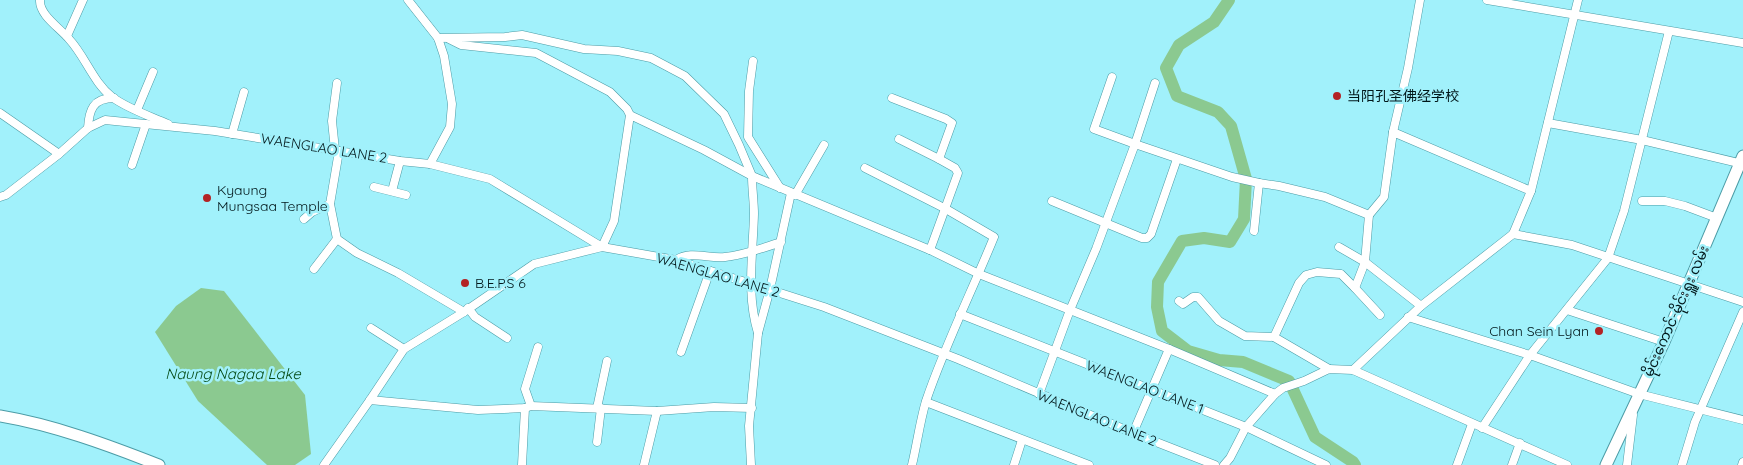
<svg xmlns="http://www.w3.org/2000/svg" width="1743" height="465" viewBox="0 0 1743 465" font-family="Quicksand,'Noto Sans SC','Noto Sans Myanmar',sans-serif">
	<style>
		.water { fill: #8bc990 }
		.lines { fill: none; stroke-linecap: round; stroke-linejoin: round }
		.river { stroke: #8bc990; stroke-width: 12 }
		.street-casing { stroke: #4c9ca6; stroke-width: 9 }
		.secondary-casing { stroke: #4c9ca6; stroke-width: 13 }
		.street { stroke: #fff; stroke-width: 8 }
		.secondary { stroke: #fff; stroke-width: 11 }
		.poi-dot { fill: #b32324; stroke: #a1f1fb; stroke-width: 2 }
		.labels { text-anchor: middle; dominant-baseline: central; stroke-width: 5; stroke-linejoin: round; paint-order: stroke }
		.poi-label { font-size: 14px; fill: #001619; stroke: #a1f1fb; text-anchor: start }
		.street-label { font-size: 14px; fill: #001619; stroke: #a1f1fb }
		.water-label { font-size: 15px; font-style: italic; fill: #064c17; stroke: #a1f1fb }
	</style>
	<rect width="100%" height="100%" fill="#a1f1fb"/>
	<polygon class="water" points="201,288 224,291 305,395 311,454 295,465 267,465 198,401 155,332 176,306"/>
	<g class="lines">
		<polyline class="river" points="1229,0 1214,22 1179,45 1166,68 1177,96 1218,112 1231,126 1246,179 1244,219 1230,242 1204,238 1182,241 1158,282 1157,307 1162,331 1188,351 1219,360 1243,362 1289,381 1315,437 1353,462 1355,465"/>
		<g class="street-casing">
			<g id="street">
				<path d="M40,0C39,15 60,28 69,39C85,56 93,82 112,97C128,109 150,116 168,124"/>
				<polyline points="408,0 438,38 444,56 452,104 450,127 430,164"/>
				<polyline points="1487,0 1743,43"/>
				<polyline points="67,36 83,0"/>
				<polyline points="438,38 505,37 522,35 584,49 618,51 651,58 685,76 724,114 739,145 752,176 930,250 979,274 1169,349 1275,394"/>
				<polyline points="449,39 461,45 536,53 610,92 627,109 630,115"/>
				<polyline points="753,61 749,91 748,137 780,188"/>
				<polyline points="1112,77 1094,129 1135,144 1155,83"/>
				<polyline points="892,98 946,119 952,123 939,159 955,168 958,173 930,250"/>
				<polyline points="137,110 153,72"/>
				<polyline points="0,113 59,154"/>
				<polyline points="1548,123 1642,140 1743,164"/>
				<path d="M88,128C89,110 93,98 114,98"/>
				<polyline points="1393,132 1408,68 1420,0"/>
				<polyline points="232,134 244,92"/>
				<polyline points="899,139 939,159"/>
				<polyline points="335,150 332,121 337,83"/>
				<polyline points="339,151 330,204 337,239 357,253 398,273 464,312"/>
				<polyline points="132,165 146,124"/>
				<path d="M865,168L946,209L994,237C972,291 945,345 926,401C920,421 917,444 912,465"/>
				<polyline points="374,187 406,195"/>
				<polyline points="392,191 400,161"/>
				<polyline points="795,195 824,145"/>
				<polyline points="0,197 6,195 59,154 88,128 105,120 215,131 400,161 430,164 490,179 602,247 676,260 824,307 958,359 1133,433 1215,465"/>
				<polyline points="1052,201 1142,238 1147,238 1151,234 1177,159"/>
				<polyline points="1642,201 1665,201 1685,206 1717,218"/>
				<polyline points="304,219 312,212 330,204"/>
				<polyline points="1254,231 1259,183 1279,186 1325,197 1369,215 1384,197 1393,132 1531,191"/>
				<polyline points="1513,234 1572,245 1743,302"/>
				<polyline points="1339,247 1365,262 1421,306"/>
				<path d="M676,260C691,250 708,259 725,257C744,255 763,248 781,242"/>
				<polyline points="314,269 337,239"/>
				<polyline points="1355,288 1380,315"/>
				<polyline points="1179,301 1183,304 1193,297 1198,297 1219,321 1245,336 1274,337"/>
				<polyline points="468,308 475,317 507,338"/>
				<polyline points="1567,310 1664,342"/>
				<polyline points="960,314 1246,427 1326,465"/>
				<polyline points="1408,317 1530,355 1639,394 1743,420"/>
				<polyline points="371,328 404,349"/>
				<polyline points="681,352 710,271"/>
				<polyline points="1329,369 1274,337 1299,283 1306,275 1317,272 1341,274 1355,288 1365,262 1369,215"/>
				<polyline points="1353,370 1421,306 1513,234 1531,191 1578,0"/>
				<polyline points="1039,394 1070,310 1096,249 1135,144 1232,177 1259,183"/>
				<polyline points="370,400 478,410 525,408 531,406 657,411 714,407 752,408"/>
				<polyline points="926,402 1089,465"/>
				<polyline points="531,406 525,389 538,347"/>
				<polyline points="597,408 607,361"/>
				<polyline points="1482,428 1530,355 1608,258 1624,211 1669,31"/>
				<polyline points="1133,433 1169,349"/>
				<polyline points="597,442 601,408"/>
				<path d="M324,465L370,400L404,349L464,312L534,264L602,247L614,221L630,115L704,150L752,176C752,189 754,202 754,214C753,254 746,294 758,333"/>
				<polyline points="522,465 525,408"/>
				<polyline points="644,465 657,411"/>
				<polyline points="751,465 749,426 758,333 770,289 791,193"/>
				<polyline points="1014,465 1022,440"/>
				<polyline points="1224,465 1230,458 1246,427 1275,394 1283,388 1304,381 1329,369 1353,370 1567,465"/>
				<polyline points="1457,465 1472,424"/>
				<polyline points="1512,465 1520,443"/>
				<polyline points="1627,465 1633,415"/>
				<polyline points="1682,465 1695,422 1743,312"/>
				<polyline points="1742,465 1743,462"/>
			</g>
		</g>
		<g class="secondary-casing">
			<g id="secondary">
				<path d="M0,416C54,425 108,445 159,465"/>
				<polyline points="1606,465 1664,342 1743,156"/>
			</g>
		</g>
		<use href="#street" class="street"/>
		<use href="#secondary" class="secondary"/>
	</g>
	<g class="poi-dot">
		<circle cx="1337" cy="96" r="5"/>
		<circle cx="207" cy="198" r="5"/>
		<circle cx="465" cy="283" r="5"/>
		<circle cx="1599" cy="331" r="5"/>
	</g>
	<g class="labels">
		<g class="poi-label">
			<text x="1347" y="96">当阳孔圣佛经学校</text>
			<text x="217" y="190">Kyaung<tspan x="217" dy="16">Mungsaa Temple</tspan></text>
			<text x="475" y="283">B.E.P.S 6</text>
			<text x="1589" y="331" text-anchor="end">Chan Sein Lyan</text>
		</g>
		<g class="street-label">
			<text transform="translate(324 148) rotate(9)">WAENGLAO LANE 2</text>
			<text transform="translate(718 275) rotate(16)">WAENGLAO LANE 2</text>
			<text transform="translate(1676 311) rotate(-66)">မိုင်းကောင်-မိုင်းရှူး လမ်း</text>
			<text transform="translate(1145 387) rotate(21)">WAENGLAO LANE 1</text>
			<text transform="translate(1097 418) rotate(22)">WAENGLAO LANE 2</text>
		</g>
		<g class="water-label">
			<text x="233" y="373">Naung Nagaa Lake</text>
		</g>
	</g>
</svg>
